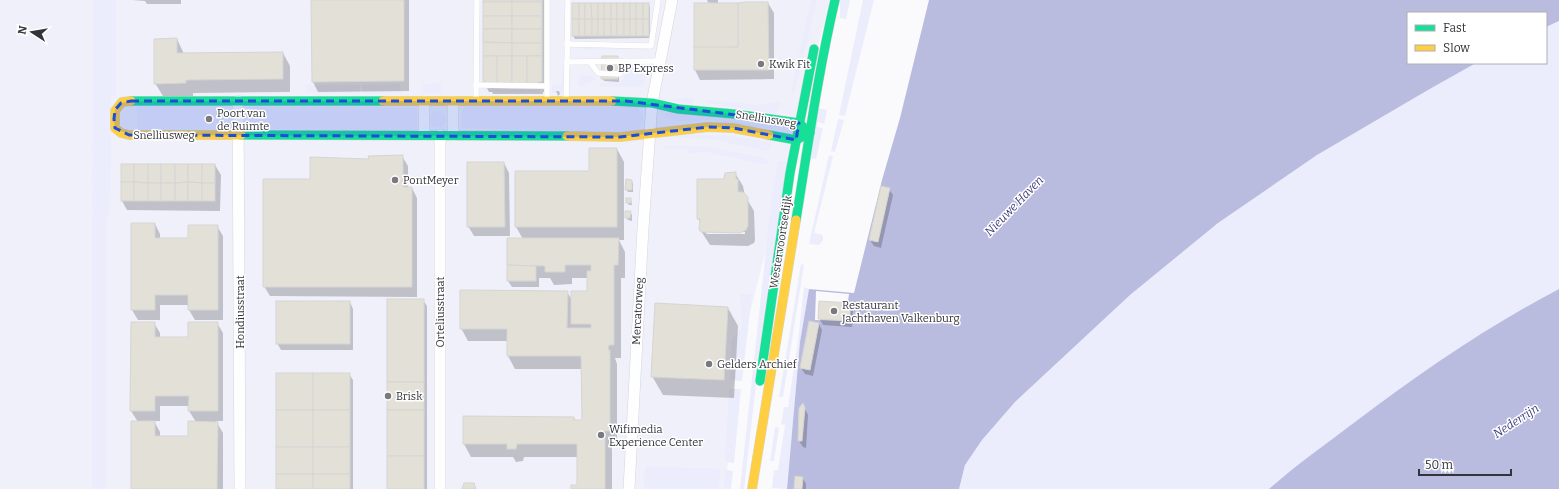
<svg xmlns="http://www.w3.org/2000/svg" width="1559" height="489" viewBox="0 0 1559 489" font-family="Bitter,serif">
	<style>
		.built { fill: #eff0fa }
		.green { fill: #ebecfc }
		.water { fill: #b9bcdf }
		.pier { fill: #fafafc }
		.shadow { fill: #0003; fill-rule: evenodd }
		.building { fill: #e2e0d7; stroke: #d6d5d3 }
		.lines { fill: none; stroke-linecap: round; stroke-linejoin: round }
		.lane-casing { stroke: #d6d6da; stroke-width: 6 }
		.street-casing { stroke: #d6d6da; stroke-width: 12 }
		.fast-casing { stroke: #d6d6da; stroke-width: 10 }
		.slow-casing { stroke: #d6d6da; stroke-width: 10 }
		.lane { stroke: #fefeff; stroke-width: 5.5 }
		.street { stroke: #fefeff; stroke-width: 11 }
		.fast { stroke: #16e098; stroke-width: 9 }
		.slow { stroke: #ffcf43; stroke-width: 9 }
		.marked { fill: #1d4ed8; fill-opacity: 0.2; stroke: #1d4ed8; stroke-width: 3; stroke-dasharray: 8 5; stroke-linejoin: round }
		.poi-dot { fill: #79797f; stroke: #fff; stroke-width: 1.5 }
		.labels { text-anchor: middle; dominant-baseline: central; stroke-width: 3; stroke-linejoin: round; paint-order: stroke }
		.poi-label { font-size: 11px; fill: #33343b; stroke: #fff; text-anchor: start }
		.street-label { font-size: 11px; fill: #33343b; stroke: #fff }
		.water-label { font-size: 12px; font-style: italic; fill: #424281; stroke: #fff }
	</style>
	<rect width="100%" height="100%" fill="#fafafc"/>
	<polygon class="built" points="0,0 830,0 734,375 726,489 0,489"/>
	<g class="green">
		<polygon points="93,0 116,0 116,95 111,96 110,216 106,216 106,489 92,489"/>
		<polygon points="811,0 817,0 794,94 791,93"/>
		<polygon points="840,0 850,0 846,19 840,18"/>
		<polygon points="863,0 874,0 845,116 839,115"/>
		<path d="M1559,21V289C1486,329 1417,375 1351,425C1323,446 1295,466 1269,489H959L965,465L982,440L1015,402L1130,295L1218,223L1317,155L1428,90L1476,63H1546V27Z"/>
		<polygon points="582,47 629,47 629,49 583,50"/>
		<polygon points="562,48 563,93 559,93 559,90 556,90 555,93 552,93 552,85 562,85"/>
		<polygon points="630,68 647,68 645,80 641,87 600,87 600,83 618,82 624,79 627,70"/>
		<polygon points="582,75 593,76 595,80 591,83 585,83 585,87 579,87 579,78"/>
		<polygon points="441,83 441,93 423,93 423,84"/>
		<polygon points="400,84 401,93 363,93 362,85"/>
		<rect x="306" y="85" width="54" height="8"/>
		<polygon points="485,89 540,90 540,92 485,92"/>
		<polygon points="687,98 694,99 694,103 691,105 668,99"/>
		<polygon points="707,100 756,105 781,102 776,114 707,103"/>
		<polygon points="137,106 224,106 224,131 137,132"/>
		<polygon points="465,106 637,107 643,115 640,128 634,132 462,128 462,109"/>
		<polygon points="251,107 417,108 417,130 250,129 249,111"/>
		<polygon points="817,108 827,110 824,124 818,122 817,127 823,128 816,159 809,158"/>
		<circle cx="438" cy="119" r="8"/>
		<polygon points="672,112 772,126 772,129 709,120 676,121 665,117 665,114"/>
		<polygon points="838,119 844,120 835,152 831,151"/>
		<polygon points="673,134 734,136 770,142 772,146 768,151 711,139 665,137"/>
		<polygon points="665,146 701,146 766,158 768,163 768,165 707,152 688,153 688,149 665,149"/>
		<polygon points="829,155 833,156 814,233 823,235 823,240 819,245 809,244"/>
		<polygon points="778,161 788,161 755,393 744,489 740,489 770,213"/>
		<polygon points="801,264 804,265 783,397 779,397"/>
		<polygon points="804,287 809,289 800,342 787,489 772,488 774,470 778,470 785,425 781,424 784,407 788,407 798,341"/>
		<polygon points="740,294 752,294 742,381 730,380 732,339 742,328"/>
		<polygon points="729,389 741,389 734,463 725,462"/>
		<polygon points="775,427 779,428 774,461 770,461"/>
		<polygon points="645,466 720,469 719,489 644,489"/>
		<polygon points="725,470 733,471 731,489 724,489"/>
	</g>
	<g class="water">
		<polygon points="929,0 1559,0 1559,21 1546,27 1546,13 1408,13 1408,63 1476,63 1428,90 1317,155 1218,223 1130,295 1015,402 982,440 965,465 959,489 787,489 800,342 809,289 854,293 882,180 900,118"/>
		<path d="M1559,289V489H1269C1296,465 1326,444 1355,422C1420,373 1488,326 1559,289Z"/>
	</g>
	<polygon class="pier" points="816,291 849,294 845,321 815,320"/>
	<g class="shadow">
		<polygon points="132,0 181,0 181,4 147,4 145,1"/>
		<polygon points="312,0 409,0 409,91 318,92 313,82"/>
		<polygon points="484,0 547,0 547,92 543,92 543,94 493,94 492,92 489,92 484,82"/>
		<polygon points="707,0 718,0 718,4 768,3 774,13 774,79 700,80 695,70 709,4"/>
		<polygon points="648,4 650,7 650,38 575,39 573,36"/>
		<polygon points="177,39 184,54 283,53 290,66 290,92 193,93 193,96 163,96 155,83"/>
		<polygon points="617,57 619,60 619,82 604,81 602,78"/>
		<polygon points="556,91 559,91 560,94 558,96"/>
		<polygon points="617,149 624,162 624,240 619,240 625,252 625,278 621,278 621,358 615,358 617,364 617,444 611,444 612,450 612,489 572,489 578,486 578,457 524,457 523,461 516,462 513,457 471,457 464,444 574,418 576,421 583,421 582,369 515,369 508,356 508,341 468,341 461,328 567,292 572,300 588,292 588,278 572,278 572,284 554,285 550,278 539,278 539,287 512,287 508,281 508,239 523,239 516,227 590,172"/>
		<polygon points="402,156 408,166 408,188 412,188 417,198 417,297 270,296 264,286 311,180"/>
		<polygon points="504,163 509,173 510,236 474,236 468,226"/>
		<polygon points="215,165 221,175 220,211 127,210 122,201"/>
		<path d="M735,173L743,186L745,196L754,211L755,240L754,243L748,246L710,245L701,231V222L698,219L725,180ZM705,232H745V234H707Z"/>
		<polygon points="632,181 633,184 633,192 628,192 626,189"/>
		<polygon points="889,189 893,195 881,248 874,246 870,240"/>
		<polygon points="631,199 632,205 629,205 627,202"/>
		<polygon points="630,212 632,215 632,221 628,220 626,217"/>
		<polygon points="155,224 160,234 160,239 189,239 217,226 223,236 223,320 195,320 189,310 189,305 160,305 160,320 138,320 132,310"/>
		<polygon points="423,300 427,306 427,489 388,489"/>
		<polygon points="350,302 353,309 353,350 281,350 277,343"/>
		<polygon points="849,304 853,311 852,327 823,325 819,318"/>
		<polygon points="728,308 738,326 734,398 663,395 652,376"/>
		<path d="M132,323H154L160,333V338H189L217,323L223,333V421H216L223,433V489H132L138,422L131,411ZM160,406H189V411L196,422L189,437H160V432L154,421H160Z"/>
		<polygon points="819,324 822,330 813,376 805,374 801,368"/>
		<polygon points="349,374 353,380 353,489 277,489"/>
		<polygon points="803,405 808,415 806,448 803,447 799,441"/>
		<polygon points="802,477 806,484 806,489 795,489"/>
	</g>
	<g class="building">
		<polygon points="311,0 404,0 404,81 312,82"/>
		<rect x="483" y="0" width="29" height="2"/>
		<rect x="512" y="0" width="30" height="2"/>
		<rect x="483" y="2" width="29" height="14"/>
		<rect x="512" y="2" width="30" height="14"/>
		<polygon points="745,2 768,2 769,70 694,70 694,46 738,47 738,3"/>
		<rect x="572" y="3" width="7" height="16"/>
		<rect x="579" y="3" width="6" height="16"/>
		<polygon points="585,3 591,3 592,19 585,19"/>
		<polygon points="591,3 598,3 598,19 592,19"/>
		<rect x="598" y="3" width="6" height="16"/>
		<rect x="604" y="3" width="7" height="16"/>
		<rect x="611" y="3" width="6" height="16"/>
		<rect x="617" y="3" width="7" height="16"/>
		<rect x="624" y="3" width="6" height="16"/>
		<rect x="630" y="3" width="6" height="16"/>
		<rect x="636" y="3" width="7" height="16"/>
		<rect x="643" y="3" width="6" height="16"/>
		<rect x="694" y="3" width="44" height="44"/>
		<rect x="483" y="16" width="29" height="13"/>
		<rect x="512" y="16" width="30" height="13"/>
		<rect x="572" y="19" width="7" height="17"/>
		<rect x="579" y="19" width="6" height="17"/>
		<rect x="585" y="19" width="7" height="17"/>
		<rect x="592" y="19" width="6" height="17"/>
		<rect x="598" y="19" width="6" height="17"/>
		<rect x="604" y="19" width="7" height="17"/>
		<rect x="611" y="19" width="6" height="17"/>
		<rect x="617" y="19" width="7" height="17"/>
		<rect x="624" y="19" width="6" height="17"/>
		<rect x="630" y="19" width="6" height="17"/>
		<rect x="636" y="19" width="7" height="17"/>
		<rect x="643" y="19" width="6" height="17"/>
		<polygon points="483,29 512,29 512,43 483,42"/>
		<rect x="512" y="29" width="30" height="14"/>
		<polygon points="177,38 177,53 283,52 283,79 186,80 186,83 154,84 154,39"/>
		<polygon points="483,42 512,43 512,56 483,56"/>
		<rect x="512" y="43" width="30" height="13"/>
		<polygon points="483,56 497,56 497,84 486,84 486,82 483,82"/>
		<rect x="497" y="56" width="15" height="28"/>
		<rect x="512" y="56" width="15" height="28"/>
		<polygon points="527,56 542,56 542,82 538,82 538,84 527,84"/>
		<polygon points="602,56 618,56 618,79 601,79"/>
		<polygon points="589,148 617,148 617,227 515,227 515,171 589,171"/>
		<polygon points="403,155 403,187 412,187 412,287 263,287 263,179 310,179 310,157 369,159 368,156"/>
		<polygon points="467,162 504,162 505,227 467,227"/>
		<rect x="121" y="164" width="13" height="18"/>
		<polygon points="134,164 148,164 148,183 134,182"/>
		<rect x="148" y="164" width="13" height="19"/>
		<rect x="161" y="164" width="14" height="19"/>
		<polygon points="175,164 188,164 188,182 175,183"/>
		<polygon points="188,164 202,164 202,183 188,182"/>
		<rect x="202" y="164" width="13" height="19"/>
		<polygon points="736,172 736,179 738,179 738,192 743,192 748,197 748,226 746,230 740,233 701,232 699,229 700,219 697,219 697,179 724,179 725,173"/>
		<polygon points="626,179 632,180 632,190 625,190"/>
		<rect x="121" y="182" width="13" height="19"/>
		<polygon points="134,182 148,183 148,201 134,201"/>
		<polygon points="188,182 188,201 175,201 175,183"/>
		<polygon points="188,182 202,183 202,201 188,201"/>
		<rect x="148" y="183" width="13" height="18"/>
		<rect x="161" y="183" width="14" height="18"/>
		<rect x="202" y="183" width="13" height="18"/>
		<polygon points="881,186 890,188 878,242 869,240"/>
		<rect x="626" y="198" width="5" height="5"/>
		<polygon points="625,211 631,211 630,218 625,218"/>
		<polygon points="131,223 155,223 155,238 188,238 188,225 218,225 218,310 188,310 188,295 155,295 155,310 131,310"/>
		<polygon points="507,238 619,238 618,265 614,265 614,345 609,345 608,350 610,350 610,431 604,431 604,436 605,436 605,489 571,489 571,485 577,485 577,444 517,444 516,449 507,449 507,444 463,444 463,416 574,417 574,420 582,420 581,356 507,356 507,329 460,329 460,290 568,291 567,328 591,328 591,324 571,324 571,291 587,291 587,271 591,271 591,265 565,265 565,272 545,272 545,266 507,265"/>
		<polygon points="507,265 536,266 536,281 507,281"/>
		<rect x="387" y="299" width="37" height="83"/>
		<rect x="276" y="301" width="74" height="43"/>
		<polygon points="819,301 850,303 850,321 818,319"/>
		<polygon points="655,303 728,307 724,380 651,377"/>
		<polygon points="809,321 819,323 810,370 800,368"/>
		<polygon points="131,322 155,322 155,337 188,337 188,322 218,322 218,411 188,411 189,396 155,396 155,411 130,411"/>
		<rect x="276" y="373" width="37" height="37"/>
		<rect x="313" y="373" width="37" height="37"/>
		<rect x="387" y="382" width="37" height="28"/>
		<polygon points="803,403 805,408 802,441 798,441 799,408"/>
		<rect x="276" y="410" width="37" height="37"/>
		<rect x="313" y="410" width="37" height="37"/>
		<rect x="387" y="410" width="37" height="46"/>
		<polygon points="131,421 155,421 155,436 188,436 188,421 218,422 217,489 131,489"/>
		<rect x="276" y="447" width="37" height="27"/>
		<rect x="313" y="447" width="37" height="27"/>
		<rect x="387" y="456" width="37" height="33"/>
		<rect x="276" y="474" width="37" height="15"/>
		<rect x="313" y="474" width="37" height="15"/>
		<polygon points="795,476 803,477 802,489 794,489"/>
		<polygon points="464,483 474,483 476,489 462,489"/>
	</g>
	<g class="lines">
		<g class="lane-casing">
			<g id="lane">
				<polyline points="547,0 547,99"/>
				<polyline points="567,44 651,46 658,0"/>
				<polyline points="567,62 568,0"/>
				<polyline points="590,62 598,73 620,74 626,61"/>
				<polyline points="476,85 547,86"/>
				<polyline points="476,99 477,0"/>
				<polyline points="566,100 567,62 660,61"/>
			</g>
		</g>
		<g class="street-casing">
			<g id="street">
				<polyline points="238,101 240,489"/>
				<polyline points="424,102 424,135"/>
				<polyline points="440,135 440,489"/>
				<polyline points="453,135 453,102"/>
				<polyline points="629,489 643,228 652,103 672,0"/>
			</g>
		</g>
		<g class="fast-casing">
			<g id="fast">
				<polyline points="131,101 383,101"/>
				<polyline points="612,101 652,103 678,109 734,114 799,123 810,133 796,140 769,135"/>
				<polyline points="241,135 567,136"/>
				<path d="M796,220C808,146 818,73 835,0"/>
				<polyline points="760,381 790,173 814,49"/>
			</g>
		</g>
		<g class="slow-casing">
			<g id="slow">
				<polyline points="131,101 122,102 115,111 115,128 121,133 129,135 241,135"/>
				<polyline points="383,101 612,101"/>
				<polyline points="567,136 620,137 708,127 733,128 769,135"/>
				<polyline points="752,489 796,220"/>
			</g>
		</g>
		<use href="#lane" class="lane"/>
		<use href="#street" class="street"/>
		<use href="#fast" class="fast"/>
		<use href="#slow" class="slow"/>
	</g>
	<path class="marked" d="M131,101H626L799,123L796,140L733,128L708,127L620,137L129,135L115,128L114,119L115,110L121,103Z"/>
	<g class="poi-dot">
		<circle cx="761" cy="64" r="4"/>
		<circle cx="610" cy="68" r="4"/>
		<circle cx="209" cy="119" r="4"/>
		<circle cx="395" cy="180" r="4"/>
		<circle cx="834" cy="311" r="4"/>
		<circle cx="709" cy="364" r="4"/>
		<circle cx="388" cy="396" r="4"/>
		<circle cx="601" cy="435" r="4"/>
	</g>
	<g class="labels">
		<g class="poi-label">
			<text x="769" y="64">Kwik Fit</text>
			<text x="618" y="68">BP Express</text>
			<text x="217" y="113">Poort van<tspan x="217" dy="13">de Ruimte</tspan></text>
			<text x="403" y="180">PontMeyer</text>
			<text x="842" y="305">Restaurant<tspan x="842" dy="13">Jachthaven Valkenburg</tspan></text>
			<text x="717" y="364">Gelders Archief</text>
			<text x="396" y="396">Brisk</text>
			<text x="609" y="429">Wifimedia<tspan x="609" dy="13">Experience Center</tspan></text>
		</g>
		<g class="street-label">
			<text transform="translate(766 119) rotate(9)">Snelliusweg</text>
			<text x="164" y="135">Snelliusweg</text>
			<text transform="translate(781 242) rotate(-81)">Westervoortsedijk</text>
			<text transform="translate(638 311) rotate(-87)">Mercatorweg</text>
			<text transform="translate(240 312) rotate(-90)">Hondiusstraat</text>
			<text transform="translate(440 312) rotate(-90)">Orteliusstraat</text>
		</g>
		<g class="water-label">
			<text transform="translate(1014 206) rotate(-46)">Nieuwe Haven</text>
			<text transform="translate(1516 421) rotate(-33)">Nederrijn</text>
		</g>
	</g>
	<rect x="1407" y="12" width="140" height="52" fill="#ffffff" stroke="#adaeb1"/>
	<rect x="1415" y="25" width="20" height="6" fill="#16e098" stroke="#adaeb1"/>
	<text x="1443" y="32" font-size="12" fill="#33343b">Fast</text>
	<rect x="1415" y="45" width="20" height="6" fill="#ffcf43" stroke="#adaeb1"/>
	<text x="1443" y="52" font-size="12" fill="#33343b">Slow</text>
	<g transform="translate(32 32) rotate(282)" stroke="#ffffff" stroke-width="3" paint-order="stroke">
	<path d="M0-3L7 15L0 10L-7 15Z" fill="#33343b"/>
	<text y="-6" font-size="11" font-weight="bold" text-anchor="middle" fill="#33343b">N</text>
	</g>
	<path d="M1419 469v6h92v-6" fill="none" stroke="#33343b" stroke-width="2"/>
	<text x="1425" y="469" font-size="12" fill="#33343b" stroke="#ffffff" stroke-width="3" paint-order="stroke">50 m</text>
</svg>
